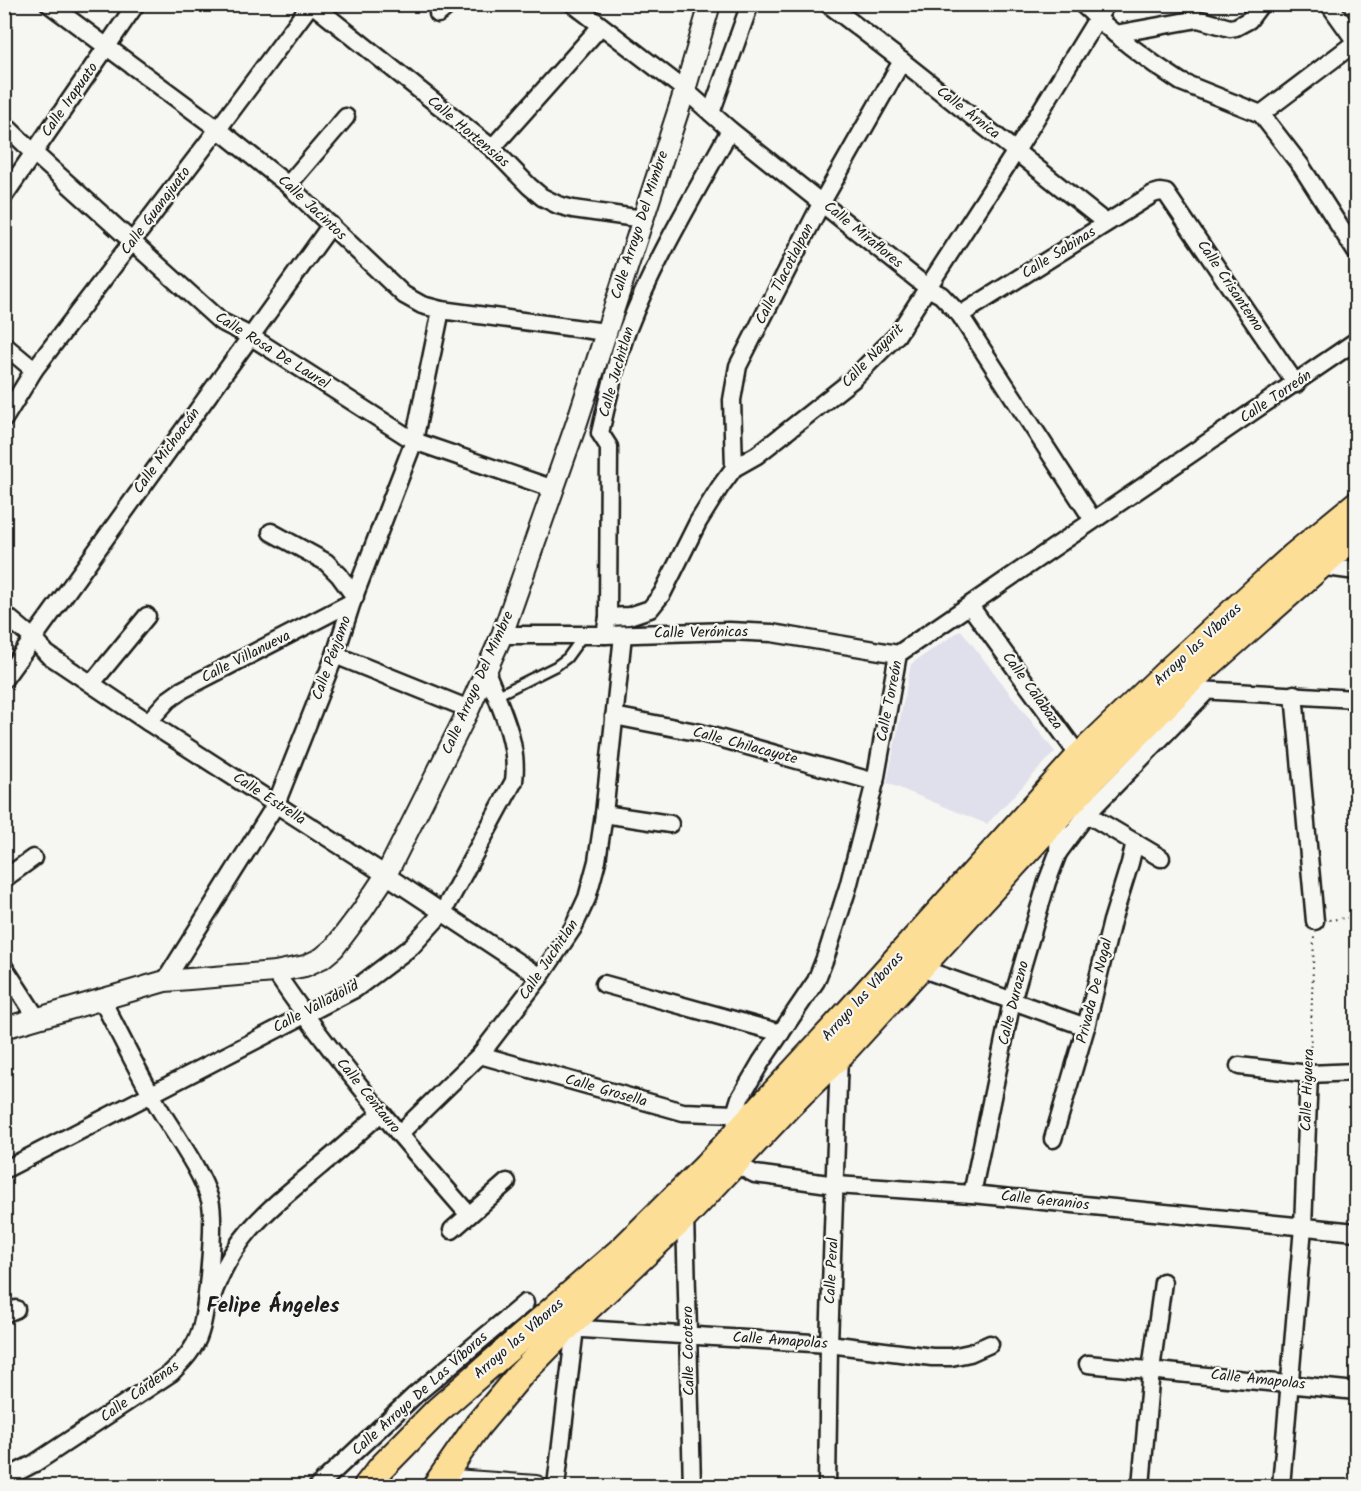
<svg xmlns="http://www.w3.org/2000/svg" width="1361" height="1491" viewBox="0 0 1361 1491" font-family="Kalam,sans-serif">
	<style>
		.built { fill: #e0e0ec }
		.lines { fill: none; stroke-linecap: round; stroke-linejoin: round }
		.service-casing { stroke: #1c1c1c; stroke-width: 13 }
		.minor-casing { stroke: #1c1c1c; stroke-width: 21 }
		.tertiary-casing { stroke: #1c1c1c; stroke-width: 24 }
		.primary-casing { stroke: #1c1c1c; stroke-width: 30 }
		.path { stroke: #1c1c1c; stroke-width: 2; stroke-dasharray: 1.5 4.5; stroke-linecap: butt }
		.service { stroke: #f6f6f2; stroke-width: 8 }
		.minor { stroke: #f6f6f2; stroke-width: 16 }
		.tertiary { stroke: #f6f6f2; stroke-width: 20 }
		.primary { stroke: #fdde96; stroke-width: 26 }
		.labels { text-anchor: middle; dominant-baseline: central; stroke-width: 4.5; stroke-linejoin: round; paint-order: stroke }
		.street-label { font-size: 15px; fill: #1c1c1c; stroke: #f6f6f2 }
		.district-label { font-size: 21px; font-weight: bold; fill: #1c1c1c; stroke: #f6f6f2 }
	</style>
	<rect width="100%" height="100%" fill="#f6f6f2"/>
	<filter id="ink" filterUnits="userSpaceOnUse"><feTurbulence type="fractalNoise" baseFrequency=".0167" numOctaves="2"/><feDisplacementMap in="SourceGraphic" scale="12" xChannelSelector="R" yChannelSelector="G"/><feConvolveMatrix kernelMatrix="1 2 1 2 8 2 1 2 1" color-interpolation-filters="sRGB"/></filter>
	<g filter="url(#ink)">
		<polygon class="built" points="961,630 1055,752 987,824 887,783 911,664"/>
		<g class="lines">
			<g class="service-casing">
				<polyline id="service" points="496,696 556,666 567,658 583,636"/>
			</g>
			<g class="minor-casing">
				<g id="minor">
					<polyline points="49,4 218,129 288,185 404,295 422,305 441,310 605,332"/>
					<polyline points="312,4 492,148 529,186 542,197 558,205 573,209 643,219"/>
					<polyline points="573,4 685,90 730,130 928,288 941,295 960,315 1093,520"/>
					<polyline points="828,4 902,61 1106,223"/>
					<path d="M1082,4C1112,33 1146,60 1181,82L1261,114L1301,166L1356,252"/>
					<polyline points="1329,4 1356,42"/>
					<polyline points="438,14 450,4"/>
					<polyline points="1115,34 1198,19 1230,28 1236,27 1249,20 1261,4"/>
					<polyline points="711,113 750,4"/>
					<polyline points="1261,114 1356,42"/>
					<polyline points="4,124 34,153 220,321 250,336 414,441 554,489"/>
					<polyline points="492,148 601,26"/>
					<polyline points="288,185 346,117"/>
					<polyline points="4,196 136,4"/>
					<polyline points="960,315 1153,194 1160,192 1166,193 1296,384"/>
					<polyline points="1356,341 898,654 875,782 848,887 827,953 816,981 761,1062 740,1098 735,1114 738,1161 745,1169 755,1174 836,1185 972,1194 1356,1232"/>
					<polyline points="4,345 34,370"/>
					<polyline points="4,419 34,370 218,129 311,4"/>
					<polyline points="734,468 732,400 738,366 822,202 902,61"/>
					<polyline points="271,532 326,562 339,575 355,597"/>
					<polyline points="1319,566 1356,571"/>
					<polyline points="970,606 1085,764"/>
					<polyline points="4,614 33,638 47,654 148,722 386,875 540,977"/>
					<polyline points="608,617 629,616 650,609 662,594 698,522 720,487 734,468 757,455 852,380 897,335 1016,151 1106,4"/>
					<polyline points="502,635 605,635 729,631 772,633 898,654"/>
					<path d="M605,635L608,617L609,447L600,433C608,399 615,364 627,331C654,261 694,196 730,130"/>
					<polyline points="335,655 469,709"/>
					<polyline points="4,679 331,225"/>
					<polyline points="92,683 147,616"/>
					<polyline points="1199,690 1356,699"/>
					<polyline points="1294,694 1315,921"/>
					<polyline points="614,716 701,733 875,782"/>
					<polyline points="148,722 168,700 182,690 352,602"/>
					<polyline points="604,814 670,824"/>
					<polyline points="1087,814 1161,858"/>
					<polyline points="1058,853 1087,814 1207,691"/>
					<polyline points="4,879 33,858"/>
					<polyline points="4,967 37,1018"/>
					<polyline points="920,968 1086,1027"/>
					<path d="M275,972C333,1058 401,1137 469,1215"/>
					<polyline points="165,981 276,804 335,655 352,602 414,441 441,310"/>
					<polyline points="604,984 781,1033"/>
					<polyline points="480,1055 683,1112 735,1114"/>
					<polyline points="1239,1066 1309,1074 1356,1072"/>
					<polyline points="399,1134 480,1055 540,977 573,928 587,898 597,861 604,814 623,635"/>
					<polyline points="1053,1139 1086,1027 1112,921 1130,863 1135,842"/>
					<path d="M4,1170L355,989L412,946L443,912L514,781C519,743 500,706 486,671"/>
					<polyline points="972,1194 1012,1001 1047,882 1058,853 1059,815"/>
					<polyline points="685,1216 692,1486"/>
					<polyline points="452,1230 507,1182"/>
					<path d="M211,1300C231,1237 270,1208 319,1167C340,1150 360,1131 381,1113"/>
					<polyline points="4,1314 16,1309"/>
					<polyline points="566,1328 829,1344 932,1357 951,1357 970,1353 990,1344"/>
					<polyline points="1088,1364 1356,1391"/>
					<path d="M4,1479L35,1463L171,1373C183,1361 195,1349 200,1332C207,1311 216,1220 210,1200C201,1170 175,1135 159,1108C138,1072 120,1035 101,998"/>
					<polyline points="318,1486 415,1395 525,1303"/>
					<polyline points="556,1486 575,1328"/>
					<polyline points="827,1486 829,1344 839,1056"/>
					<polyline points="1141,1486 1151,1370 1163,1282"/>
					<polyline points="1281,1486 1303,1227 1309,1074"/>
				</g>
			</g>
			<g class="tertiary-casing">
				<g id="tertiary">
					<polyline points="4,1028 165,981 275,972 305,966 322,958 334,948 362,911 386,875 469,709 502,635 577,422 685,90 710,4"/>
					<polyline points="440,1479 536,1486"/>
				</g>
			</g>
			<g class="primary-casing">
				<g id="primary">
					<polyline points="367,1486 382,1467 438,1410 624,1248 704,1169 850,1011 1079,757 1172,668 1294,556 1356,505"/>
					<polyline points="436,1486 478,1425 519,1376 566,1328 685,1216 790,1104 839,1056 1095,776 1183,687 1356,534"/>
				</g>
			</g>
			<g class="path">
				<polyline points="1329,920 1356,917"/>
				<polyline points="1310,1059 1314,936"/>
			</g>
			<use href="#service" class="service"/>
			<use href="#minor" class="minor"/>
			<use href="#tertiary" class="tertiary"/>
			<use href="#primary" class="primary"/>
		</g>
	</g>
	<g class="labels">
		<g class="street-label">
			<text transform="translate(70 100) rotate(-55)">Calle Irapuato</text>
			<text transform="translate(968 113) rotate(38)">Calle Árnica</text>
			<text transform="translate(468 132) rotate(40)">Calle Hortensias</text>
			<text transform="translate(312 208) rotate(43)">Calle Jacintos</text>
			<text transform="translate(156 211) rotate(-53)">Calle Guanajuato</text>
			<text transform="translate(640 225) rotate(-72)">Calle Arroyo Del Mimbre</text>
			<text transform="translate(863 235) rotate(39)">Calle Miraflores</text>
			<text transform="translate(1059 253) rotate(-32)">Calle Sabinas</text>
			<text transform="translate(785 274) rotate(-63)">Calle Tlacotlalpan</text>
			<text transform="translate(1230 286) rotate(56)">Calle Crisantemo</text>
			<text transform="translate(272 351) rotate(32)">Calle Rosa De Laurel</text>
			<text transform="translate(873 356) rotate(-46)">Calle Nayarit</text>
			<text transform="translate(617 372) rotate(-74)">Calle Juchitlan</text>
			<text transform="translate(1276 397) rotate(-34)">Calle Torreón</text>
			<text transform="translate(167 451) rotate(-54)">Calle Michoacán</text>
			<text transform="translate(701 633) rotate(-1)">Calle Verónicas</text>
			<text transform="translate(1198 645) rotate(-43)">Arroyo las Víboras</text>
			<text transform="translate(246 657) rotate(-27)">Calle Villanueva</text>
			<text transform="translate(332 658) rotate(-70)">Calle Pénjamo</text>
			<text transform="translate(478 683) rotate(-66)">Calle Arroyo Del Mimbre</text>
			<text transform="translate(1032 691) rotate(54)">Calle Calabaza</text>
			<text transform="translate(890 701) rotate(-79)">Calle Torreón</text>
			<text transform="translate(745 746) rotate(15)">Calle Chilacayote</text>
			<text transform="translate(269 799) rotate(33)">Calle Estrella</text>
			<text transform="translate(549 960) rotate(-56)">Calle Juchitlan</text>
			<text transform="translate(1095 991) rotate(-76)">Privada De Nogal</text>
			<text transform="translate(863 997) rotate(-48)">Arroyo las Víboras</text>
			<text transform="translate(1014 1003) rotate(-76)">Calle Durazno</text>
			<text transform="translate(316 1007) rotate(-28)">Calle Valladolid</text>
			<text transform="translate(1308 1090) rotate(-88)">Calle Higuera</text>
			<text transform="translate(606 1091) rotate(16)">Calle Grosella</text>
			<text transform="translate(368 1096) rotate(51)">Calle Centauro</text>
			<text transform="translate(1045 1201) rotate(6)">Calle Geranios</text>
			<text transform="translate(832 1271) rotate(-87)">Calle Peral</text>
			<text transform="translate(519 1339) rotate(-41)">Arroyo las Víboras</text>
			<text transform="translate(780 1341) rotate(4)">Calle Amapolas</text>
			<text transform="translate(689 1351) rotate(-91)">Calle Cocotero</text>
			<text transform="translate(1258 1380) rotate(6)">Calle Amapolas</text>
			<text transform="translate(140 1392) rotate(-36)">Calle Cárdenas</text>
			<text transform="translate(420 1394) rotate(-42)">Calle Arroyo De Las Víboras</text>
		</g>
		<g class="district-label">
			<text x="273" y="1306">Felipe Ángeles</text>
		</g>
	</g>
	<rect width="1361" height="1491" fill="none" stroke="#f6f6f2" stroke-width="24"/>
	<rect x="12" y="12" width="1337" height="1467" fill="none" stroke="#1c1c1c" stroke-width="2" filter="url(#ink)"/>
</svg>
